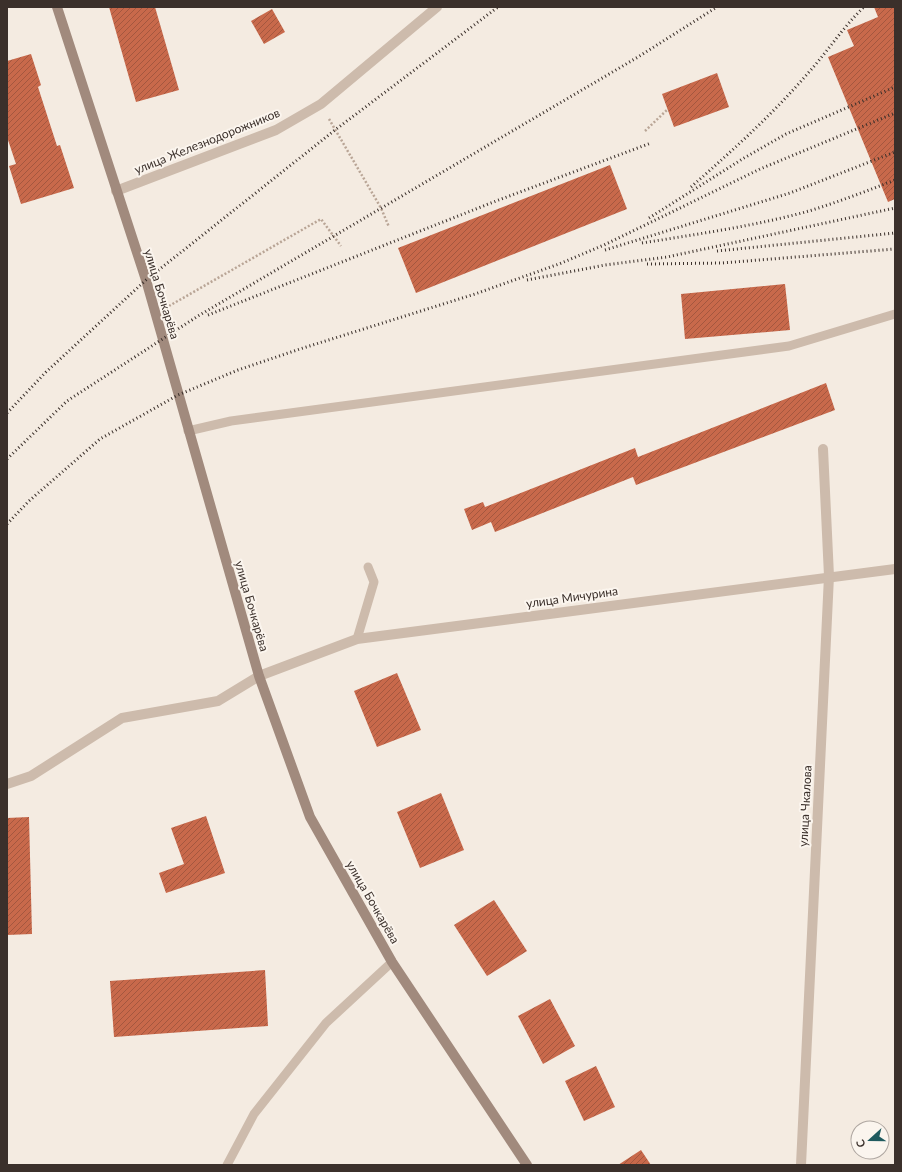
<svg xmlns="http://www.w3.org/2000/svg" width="902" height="1172" viewBox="0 0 902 1172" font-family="Lato,sans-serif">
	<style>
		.building { fill: url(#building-hatch) }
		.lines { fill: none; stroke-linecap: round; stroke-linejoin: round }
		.path { stroke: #b9a596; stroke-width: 2.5; stroke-dasharray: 2 2; stroke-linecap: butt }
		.lane { stroke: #cdbbac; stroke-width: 9 }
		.street { stroke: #cdbbac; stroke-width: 10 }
		.secondary { stroke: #a18a7d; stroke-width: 10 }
		.rail { stroke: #3b302b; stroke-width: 3; stroke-dasharray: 1 3; stroke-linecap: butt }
		.labels { text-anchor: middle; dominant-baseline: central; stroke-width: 4; stroke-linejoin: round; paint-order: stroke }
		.street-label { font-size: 12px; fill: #3b302b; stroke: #fbf5ee }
	</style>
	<defs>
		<pattern id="building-hatch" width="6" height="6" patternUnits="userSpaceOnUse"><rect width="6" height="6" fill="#c8694b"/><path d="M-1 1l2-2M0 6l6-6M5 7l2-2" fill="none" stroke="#a4573f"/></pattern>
	</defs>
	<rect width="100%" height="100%" fill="#f4ebe1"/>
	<g class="building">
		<polygon points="109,7 155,7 179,90 136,102"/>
		<polygon points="874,7 895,7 895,199 888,202 828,57 854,46 847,30 878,17"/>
		<polygon points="272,9 285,32 264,44 251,21"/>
		<polygon points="31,54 41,85 38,87 57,146 60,145 74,188 21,204 9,166 16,164 7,137 7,61"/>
		<polygon points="717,73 729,107 674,127 662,94"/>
		<polygon points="610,165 627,209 416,293 398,248"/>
		<polygon points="785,284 790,330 685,339 681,294"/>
		<polygon points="826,383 835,410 636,485 633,477 495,532 491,522 472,530 464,509 483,502 485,507 635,448 638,457"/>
		<polygon points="397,673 421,730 377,747 354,691"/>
		<polygon points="441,793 464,850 420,868 397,812"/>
		<polygon points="206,816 225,873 166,893 159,873 184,864 171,828"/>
		<polygon points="29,817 32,934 7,935 7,818"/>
		<polygon points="494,900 527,951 487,976 454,925"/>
		<polygon points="265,970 268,1026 114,1037 110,981"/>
		<polygon points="550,999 575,1046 543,1064 518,1016"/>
		<polygon points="596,1066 615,1107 584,1121 565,1081"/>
		<polygon points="641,1150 651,1165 618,1165"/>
	</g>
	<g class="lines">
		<g class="path">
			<polyline points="329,119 381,208 389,227"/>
			<polyline points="645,131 668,109"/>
			<polyline points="169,306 321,219 341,246"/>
		</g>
		<g class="lane">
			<polyline points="188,431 231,421 789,346 895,314"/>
			<polyline points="357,639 374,582 368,567"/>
			<polyline points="227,1165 254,1114 326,1023 392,962"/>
		</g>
		<g class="street">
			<polyline points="116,191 276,130 321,104 437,7"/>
			<polyline points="7,784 31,776 122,718 218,701 259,676 357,639 895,569"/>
			<polyline points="801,1165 829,576 823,449"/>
		</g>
		<polyline class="secondary" points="57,7 146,280 259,676 310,817 392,962 527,1165"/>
		<g class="rail">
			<path d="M691,187C732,151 773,114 809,72C828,51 843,27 864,7"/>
			<polyline points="649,218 744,158 786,134 895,87"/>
			<path d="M642,243C698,234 755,226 809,211C838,202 867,191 895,180"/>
			<polyline points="605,250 790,193 895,152"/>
			<polyline points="717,251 895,233"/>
			<polyline points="647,264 722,263 895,249"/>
			<polyline points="527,280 605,265 667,257 895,208"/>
			<polyline points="208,315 496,201 651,143"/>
			<polyline points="7,413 46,372 146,280 335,130 498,7"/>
			<polyline points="7,459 67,401 198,316 638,57 717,7"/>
			<polyline points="7,524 29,501 100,439 178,395 238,370 300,349 475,294 559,264 604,245 760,169 895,113"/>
		</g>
	</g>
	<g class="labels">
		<g class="street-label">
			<text transform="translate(207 141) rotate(-22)">улица Железнодорожников</text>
			<text transform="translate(162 294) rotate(73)">улица Бочкарёва</text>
			<text transform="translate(572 597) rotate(-8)">улица Мичурина</text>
			<text transform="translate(252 606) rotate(74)">улица Бочкарёва</text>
			<text transform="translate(805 806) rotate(-87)">улица Чкалова</text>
			<text transform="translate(373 902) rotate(60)">улица Бочкарёва</text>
		</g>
	</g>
	<rect width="902" height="1172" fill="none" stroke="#3b302b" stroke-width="16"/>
	<g transform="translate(870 1140) rotate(249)"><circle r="19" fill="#fbf5ee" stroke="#aea6a0"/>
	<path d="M0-3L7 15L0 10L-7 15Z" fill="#1f5a5e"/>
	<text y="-6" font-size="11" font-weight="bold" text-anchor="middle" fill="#3b302b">С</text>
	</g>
</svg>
